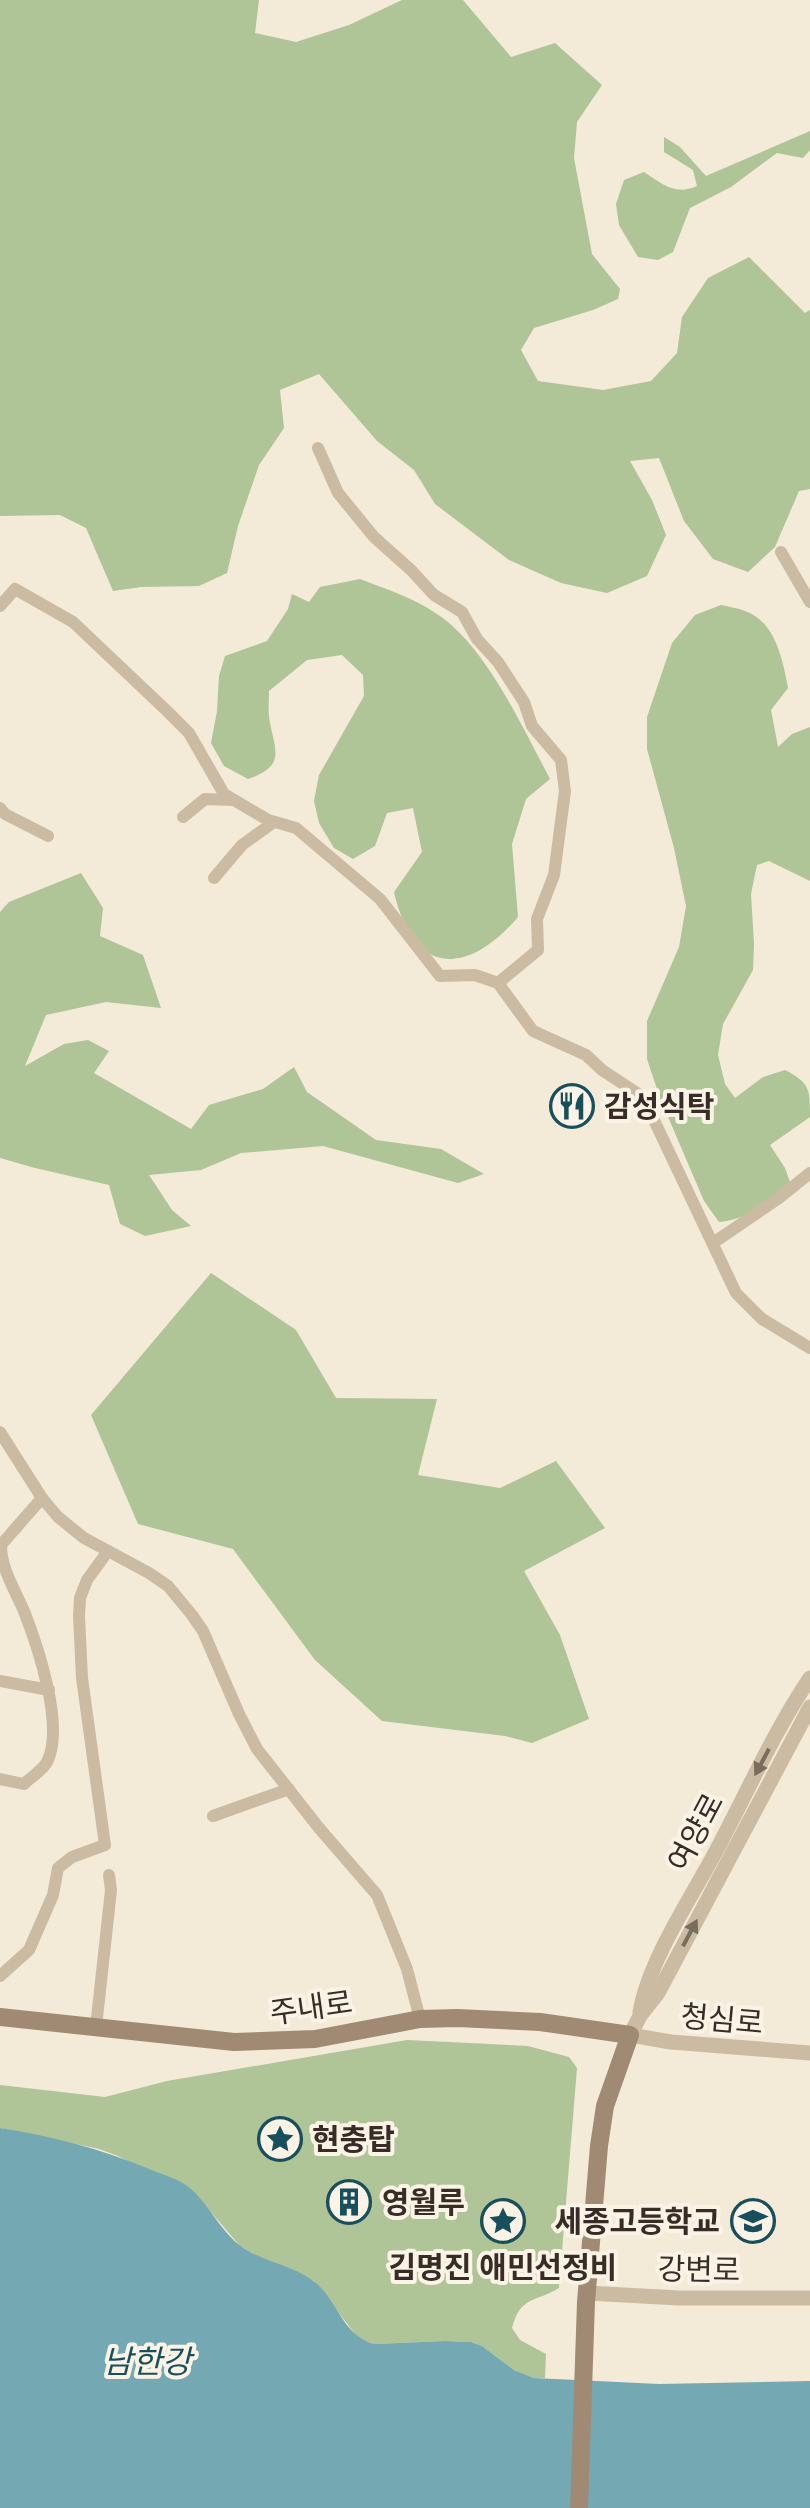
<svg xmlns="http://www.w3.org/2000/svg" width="810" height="2508" viewBox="0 0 810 2508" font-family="'Golos Text','Noto Sans KR',sans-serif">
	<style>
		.green { fill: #afc497 }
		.water { fill: #74a9b3 }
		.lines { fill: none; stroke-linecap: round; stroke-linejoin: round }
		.minor { stroke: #ccbba3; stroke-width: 12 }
		.tertiary { stroke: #ccbba3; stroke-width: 15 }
		.secondary { stroke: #a08a74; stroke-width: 18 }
		.oneway { fill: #7a6d5e }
		.labels { text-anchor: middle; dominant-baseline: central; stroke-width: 8; stroke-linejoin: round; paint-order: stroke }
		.poi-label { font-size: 30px; font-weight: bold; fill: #372d26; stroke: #fbf3e5; text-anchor: start }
		.street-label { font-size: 30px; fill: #372d26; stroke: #fbf3e5 }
		.water-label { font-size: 32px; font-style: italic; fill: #184f5c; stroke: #fbf3e5 }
	</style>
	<rect width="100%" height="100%" fill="#f3ead8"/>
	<g class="green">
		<polygon points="0,0 259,0 255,33 296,42 349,25 402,0 463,0 511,57 555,43 602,85 577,122 574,158 592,254 620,289 618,299 593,310 534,328 521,350 538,381 603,390 651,381 677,353 682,317 708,278 749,257 805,313 810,310 810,489 799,491 775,547 748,572 713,559 684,521 659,458 630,461 652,500 666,535 647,576 607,593 561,583 509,560 435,504 414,470 377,441 319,374 280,390 284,428 259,465 238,526 227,573 199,586 141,587 113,591 86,528 60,515 0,516"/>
		<path d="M810,131V150L803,158L777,153L731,187L690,208L673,252L658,260L638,257L619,225L616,204L624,180L644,172C662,184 676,196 697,186L693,170L664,152V137L680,147L706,176Z"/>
		<path d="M360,579C386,589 414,598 437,614C485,645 523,728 550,779L526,799L512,844L518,917C466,978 413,975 394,892L422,852L413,808L387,813L375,846L353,859L334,848L319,823L314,801L319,775L364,696L363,675L342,655L307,660L269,691C269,700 268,709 269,717C274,750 288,765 248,779L224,766L211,743L217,711L219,676L225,656L267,641L288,609L292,594L309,602L320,587Z"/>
		<path d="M721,605C729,607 738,608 745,611C775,621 783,660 788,688L771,710L778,747L792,734L810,727V881L769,861L757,865L751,894L754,944L753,970L723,1024L718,1055L725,1084L735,1098L763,1077L785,1070C810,1083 810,1089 810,1117L770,1145L785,1168L790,1182C768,1202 750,1219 719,1222L704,1201L660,1098L647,1059V1021L679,947L686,906L674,848L647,749V717L672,643L695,615Z"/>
		<polygon points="81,873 103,908 100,936 143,955 161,1008 106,1002 46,1015 25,1066 64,1044 88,1040 109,1051 94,1073 191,1129 209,1105 263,1089 294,1067 307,1092 376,1140 441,1149 484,1174 458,1183 323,1146 241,1153 201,1170 149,1175 172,1210 191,1226 145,1236 120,1224 109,1185 35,1168 0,1158 0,912 9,902"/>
		<polygon points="211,1273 296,1330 336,1398 437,1399 418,1475 500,1488 556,1461 605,1528 524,1571 560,1635 589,1719 532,1743 505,1736 382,1721 315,1660 233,1549 138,1524 91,1415"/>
		<path d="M407,2040L528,2046L569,2057L577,2068L559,2288C536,2302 520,2296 512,2328L520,2340L546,2354L545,2378H534L514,2370L482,2346L471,2342L445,2341L375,2344L359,2339L314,2281L262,2259L240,2246L198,2197L118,2156L99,2149L0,2128V2085L105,2097L167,2081Z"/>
	</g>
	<path class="water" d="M0,2128C52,2136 101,2149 149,2169C163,2175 180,2179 191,2189C210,2206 221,2232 242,2247C263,2262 291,2265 312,2280C338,2298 341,2336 375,2344L445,2341L471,2342L482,2346L514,2370L534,2378L659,2384L810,2381V2508H0Z"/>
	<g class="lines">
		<g class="minor">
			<polyline points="318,448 338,493 374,537 411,570 434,595 462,612 477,639 498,662 524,702 532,726 561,760 565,791 554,875 537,919 538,950 498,983"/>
			<polyline points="781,552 810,602"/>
			<polyline points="0,606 15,589 73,622 167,711 189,733 224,794 268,820 296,828 380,899 440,976 475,975 498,983 533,1031 586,1055 602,1070 643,1097 736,1293 762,1319 810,1348"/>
			<polyline points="0,808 5,814 48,836"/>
			<polyline points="183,817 205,799 232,800"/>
			<polyline points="214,878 242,845 274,822"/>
			<polyline points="713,1243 779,1198 810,1173"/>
			<polyline points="0,1432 42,1498 58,1517 84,1538 149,1573 168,1586 192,1615 203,1631 239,1714 257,1749 319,1828 377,1895 407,1969 420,2019"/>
			<polyline points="0,1681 49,1690"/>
			<path d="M0,1779L24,1784C31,1777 43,1770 47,1762C65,1727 38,1647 24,1611C15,1590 1,1569 1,1545L42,1498"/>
			<polyline points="213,1816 289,1789"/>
			<polyline points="0,1976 29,1950 53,1895 58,1868 72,1857 105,1845 82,1678 79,1616 80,1598 87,1580 108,1551"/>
			<polyline points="96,2027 111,1890 109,1875"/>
		</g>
		<g class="tertiary">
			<polyline points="810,1707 658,1993 640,2016 630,2035 671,2042 810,2053"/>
			<path d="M640,2012C649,1960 690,1900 715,1853C746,1795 773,1733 810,1678"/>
			<polyline points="587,2293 679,2298 810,2298"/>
		</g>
		<polyline class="secondary" points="0,2017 234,2042 315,2039 420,2019 457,2018 540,2022 630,2035 605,2106 599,2146 586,2302 579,2508"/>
	</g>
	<defs><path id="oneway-solid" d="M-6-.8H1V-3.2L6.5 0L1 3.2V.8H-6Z" transform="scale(2.5)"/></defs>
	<g class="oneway">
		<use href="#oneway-solid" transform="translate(762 1762) rotate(118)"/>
		<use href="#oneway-solid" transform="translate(690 1933) rotate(-62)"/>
	</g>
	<defs>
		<g id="restaurant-ring" transform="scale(2.25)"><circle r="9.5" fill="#fbf3e5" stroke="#184f5c" stroke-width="1.5"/><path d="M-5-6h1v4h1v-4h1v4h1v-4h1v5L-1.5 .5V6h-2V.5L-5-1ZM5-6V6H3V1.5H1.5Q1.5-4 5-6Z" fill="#184f5c"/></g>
		<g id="sight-ring" transform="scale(2.25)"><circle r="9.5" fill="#fbf3e5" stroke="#184f5c" stroke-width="1.5"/><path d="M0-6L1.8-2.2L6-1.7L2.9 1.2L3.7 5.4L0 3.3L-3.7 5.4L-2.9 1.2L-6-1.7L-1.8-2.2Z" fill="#184f5c"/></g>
		<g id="building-ring" transform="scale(2.25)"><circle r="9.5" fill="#fbf3e5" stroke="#184f5c" stroke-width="1.5"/><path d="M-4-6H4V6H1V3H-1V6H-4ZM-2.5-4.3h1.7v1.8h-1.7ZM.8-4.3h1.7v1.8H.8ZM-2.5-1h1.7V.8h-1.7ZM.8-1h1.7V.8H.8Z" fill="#184f5c"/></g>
		<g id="school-ring" transform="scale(2.25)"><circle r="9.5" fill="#fbf3e5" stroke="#184f5c" stroke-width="1.5"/><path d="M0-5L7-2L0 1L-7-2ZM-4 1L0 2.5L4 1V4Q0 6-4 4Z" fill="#184f5c"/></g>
	</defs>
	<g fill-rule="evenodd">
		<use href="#restaurant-ring" x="572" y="1106"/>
		<use href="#sight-ring" x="280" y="2139"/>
		<use href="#building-ring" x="349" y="2202"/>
		<use href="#sight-ring" x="503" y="2221"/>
		<use href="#school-ring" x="753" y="2221"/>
	</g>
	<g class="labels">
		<g class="poi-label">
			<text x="604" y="1106">감성식탁</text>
			<text x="312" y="2139">현충탑</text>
			<text x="382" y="2202">영월루</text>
			<text x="720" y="2221" text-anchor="end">세종고등학교</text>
			<text x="503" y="2267" text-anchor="middle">김명진 애민선정비</text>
		</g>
		<g class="street-label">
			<text transform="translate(695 1832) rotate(-62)">여양로</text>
			<text transform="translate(311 2007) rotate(-8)">주내로</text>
			<text transform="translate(722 2019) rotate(5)">청심로</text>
			<text transform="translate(699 2269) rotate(1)">강변로</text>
		</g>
		<g class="water-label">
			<text x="147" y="2361">남한강</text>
		</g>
	</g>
</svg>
